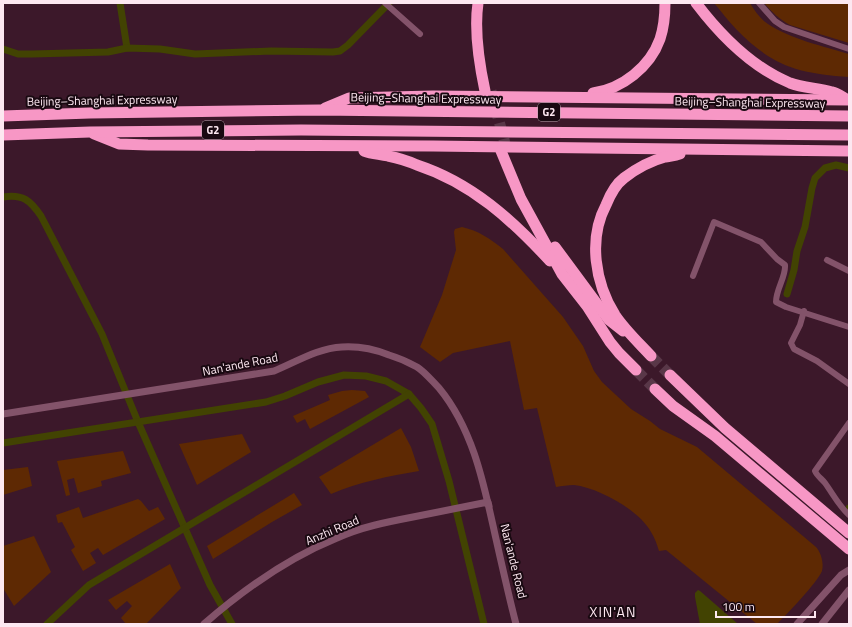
<svg xmlns="http://www.w3.org/2000/svg" width="852" height="627" viewBox="0 0 852 627" font-family="'Titillium Web',sans-serif">
	<style>
		.green { fill: #5e2903 }
		.water { fill: #424302 }
		.lines { fill: none; stroke-linecap: round; stroke-linejoin: round }
		.canal { stroke: #424302; stroke-width: 7 }
		.motorway-tunnel { stroke: #593748; stroke-width: 11; stroke-dasharray: 11 5.5; stroke-linecap: butt }
		.minor { stroke: #83536a; stroke-width: 6 }
		.tertiary { stroke: #83536a; stroke-width: 7 }
		.motorway { stroke: #f797c5; stroke-width: 11 }
		.labels { text-anchor: middle; dominant-baseline: central; stroke-width: 4; stroke-linejoin: round; paint-order: stroke }
		.shield { fill: #190911; stroke: #b9a5ae; stroke-width: 1 }
		.shield-label { font-size: 11px; font-weight: bold; fill: #fde8f1 }
		.street-label { font-size: 12px; fill: #fde8f1; stroke: #190911 }
		.quarter-label { font-size: 14px; letter-spacing: 1px; fill: #fde8f1; stroke: #190911 }
	</style>
	<rect width="100%" height="100%" fill="#3c182a"/>
	<g class="green">
		<path d="M714,3H750C755,11 760,19 768,24C788,38 825,47 849,54V77C798,73 773,67 736,29C728,21 722,12 714,3Z"/>
		<path d="M764,3H849V43L790,25C779,19 772,12 764,3Z"/>
		<path d="M462,227C479,231 489,238 503,249L563,317L583,346L594,371L602,382L631,409L650,421L660,429L697,447L816,547C821,553 824,562 822,571C817,583 787,614 777,624H757L666,550L659,551C657,545 655,538 651,532C639,510 599,488 574,485C568,485 562,486 556,487L537,408L524,410L510,341L453,353L440,362L420,347L442,295L456,250L454,232L455,229Z"/>
		<polygon points="342,391 352,390 365,391 369,397 310,429 305,419 297,423 293,416 330,400 328,395"/>
		<path d="M401,428L411,447L419,471C389,476 359,482 331,494L319,477Z"/>
		<polygon points="242,434 251,452 197,485 179,444"/>
		<polygon points="123,451 131,473 101,481 102,486 78,493 74,478 67,480 70,495 66,496 57,461"/>
		<polygon points="28,467 32,486 3,495 3,470"/>
		<polygon points="294,493 302,505 272,522 213,559 207,546"/>
		<polygon points="138,499 141,501 149,511 158,507 165,519 103,555 98,548 90,553 96,563 83,571 71,550 75,547 62,522 58,523 56,515 79,507 83,518"/>
		<polygon points="34,536 51,572 14,606 3,588 3,546"/>
		<polygon points="170,564 181,588 146,624 126,624 121,618 132,606 127,601 116,610 108,600"/>
	</g>
	<polygon class="water" points="698,590 700,591 738,624 700,624 695,597 695,593"/>
	<g class="lines">
		<g class="canal">
			<polyline points="120,3 127,48"/>
			<polyline points="3,49 18,54 32,54 108,52 127,48 160,49 195,54 271,51 333,52 340,51 348,45 389,3"/>
			<path d="M3,197C23,194 30,200 41,216L102,334L138,422L210,585L232,624"/>
			<polyline points="787,294 794,270 797,251 805,227 812,188 815,178 825,168 836,165 849,168"/>
			<polyline points="3,443 266,402 285,396 318,382 344,375 366,376 386,381 409,394 421,408 432,424 449,481 484,624"/>
			<polyline points="849,509 849,508"/>
			<polyline points="47,624 89,585 409,394"/>
		</g>
		<g class="motorway-tunnel">
			<polyline points="491,91 507,151"/>
			<polyline points="651,356 670,375"/>
			<polyline points="636,370 655,389"/>
		</g>
		<g class="minor">
			<polyline points="385,3 420,34"/>
			<polyline points="759,3 775,21 784,27 849,49"/>
			<polyline points="827,260 849,271"/>
			<path d="M693,276L714,222L761,242L777,259L785,265C786,277 776,289 776,302L786,307L849,327"/>
			<polyline points="804,311 800,325 791,343 794,349 817,361 849,384"/>
			<path d="M849,423L815,471C817,476 822,479 825,483C833,494 839,506 849,515"/>
		</g>
		<g class="tertiary">
			<path d="M3,414L274,371C296,362 318,348 342,347C358,346 374,349 389,355C399,358 408,362 417,367C425,372 432,381 439,388C472,428 483,480 494,530C501,561 508,593 516,624"/>
			<path d="M204,624C244,589 288,558 337,538C361,527 387,522 413,517C438,512 463,507 488,502L489,506"/>
			<polyline points="797,624 841,575 849,570"/>
			<polyline points="822,624 849,590"/>
		</g>
		<g class="motorway">
			<path d="M478,3C474,31 479,63 485,91"/>
			<path d="M696,3C721,36 751,67 790,83C803,88 818,88 832,92C837,93 841,96 846,99"/>
			<path d="M593,93C622,89 650,67 660,39C664,27 665,15 665,3"/>
			<polyline points="325,108 349,98 433,96 849,100"/>
			<polyline points="3,116 90,113 319,110 849,116"/>
			<polyline points="94,134 119,144 148,145 433,146 849,151"/>
			<polyline points="3,135 90,132 301,130 849,135"/>
			<path d="M364,151C372,154 380,154 388,156C398,158 408,161 417,165C472,183 512,220 550,261"/>
			<polyline points="501,151 521,199 562,274 587,306 610,342 619,353 636,370"/>
			<polyline points="555,247 609,320 623,331"/>
			<path d="M651,356C639,343 625,330 615,315C595,283 588,239 606,205C610,195 616,184 624,178C637,168 650,161 665,157C670,156 675,156 680,154"/>
			<polyline points="670,375 725,428 849,533"/>
			<polyline points="655,389 673,406 715,436 849,549"/>
		</g>
	</g>
	<g class="labels">
		<g class="shield">
			<rect x="538" y="103" width="22" height="18" rx="3"/>
			<rect x="202" y="121" width="22" height="18" rx="3"/>
		</g>
		<g class="shield-label">
			<text x="549" y="112">G2</text>
			<text x="213" y="130">G2</text>
		</g>
		<g class="street-label">
			<text transform="translate(426 98) rotate(1)">Beijing–Shanghai Expressway</text>
			<text transform="translate(102 100) rotate(-1)">Beijing–Shanghai Expressway</text>
			<text transform="translate(750 102) rotate(1)">Beijing–Shanghai Expressway</text>
			<text transform="translate(240 364) rotate(-11)">Nan'ande Road</text>
			<text transform="translate(332 530) rotate(-23)">Anzhi Road</text>
			<text transform="translate(514 561) rotate(76)">Nan'ande Road</text>
		</g>
		<g class="quarter-label">
			<text x="613" y="611">XIN'AN</text>
		</g>
	</g>
	<rect width="852" height="627" fill="none" stroke="#fde8f1" stroke-width="8"/>
	<path d="M716 611v6h99v-6" fill="none" stroke="#fde8f1" stroke-width="2"/>
	<text x="722" y="611" font-size="12" fill="#fde8f1" stroke="#190911" stroke-width="3" paint-order="stroke">100 m</text>
</svg>
